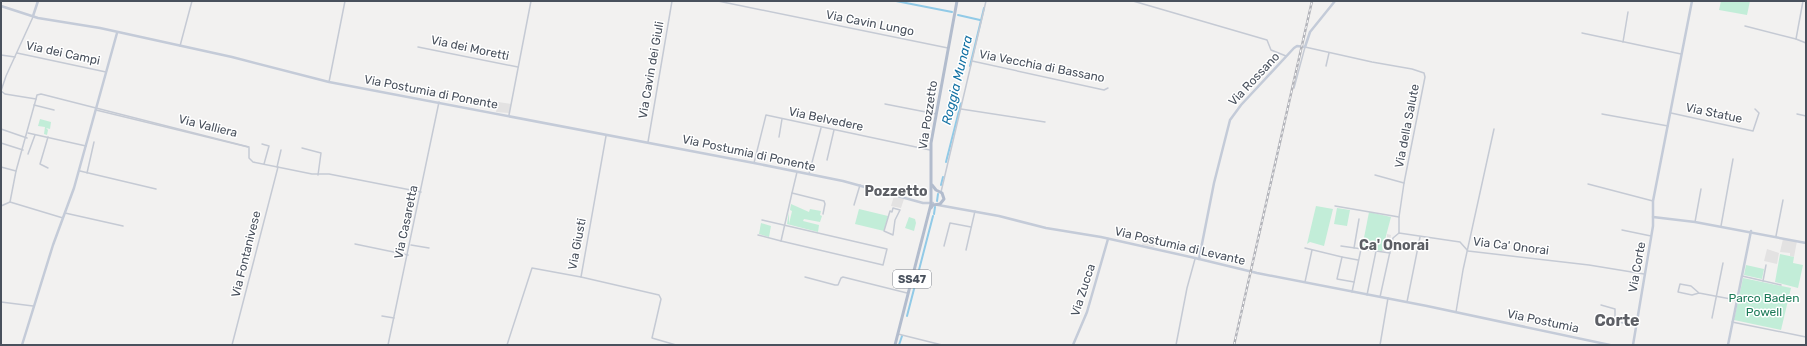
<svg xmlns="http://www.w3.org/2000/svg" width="1807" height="346" viewBox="0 0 1807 346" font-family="Rubik,sans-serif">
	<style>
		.education { fill: #e3e2e2 }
		.green { fill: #c2edd8 }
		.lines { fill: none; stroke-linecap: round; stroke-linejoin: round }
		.canal { stroke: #91cae7; stroke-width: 2 }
		.street { stroke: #c5cad4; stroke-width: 1.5 }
		.secondary { stroke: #c4cbd8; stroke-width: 2.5 }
		.primary { stroke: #b2bccd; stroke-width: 3 }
		.rail-casing { stroke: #b3b4ba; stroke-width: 2.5 }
		.rail { stroke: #fff; stroke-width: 1; stroke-dasharray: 3; stroke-linecap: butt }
		.labels { text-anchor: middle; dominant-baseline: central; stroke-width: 3; stroke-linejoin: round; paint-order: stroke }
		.shield { fill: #fff; stroke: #80858e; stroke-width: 1 }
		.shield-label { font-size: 11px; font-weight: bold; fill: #49515d }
		.street-label { font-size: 12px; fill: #49515d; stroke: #fff }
		.park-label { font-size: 12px; fill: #1d7b59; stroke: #fff }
		.water-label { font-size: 13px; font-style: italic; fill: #1472a4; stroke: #fff }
		.quarter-label { font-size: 14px; font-weight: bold; fill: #5d5f65; stroke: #fff }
		.district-label { font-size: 16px; font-weight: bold; fill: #5d5f65; stroke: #fff }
	</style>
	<rect width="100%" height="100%" fill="#f2f1f0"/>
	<g class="education">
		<polygon points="498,102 511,104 509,113 496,112"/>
		<polygon points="894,196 904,199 901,208 891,206"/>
		<polygon points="1145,234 1157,236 1154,247 1142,245"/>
		<polygon points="1387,234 1391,235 1388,251 1382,251 1385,240 1387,240"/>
		<polygon points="1783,239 1797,241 1794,257 1790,256 1790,253 1780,252"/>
		<polygon points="1767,249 1779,253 1777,264 1764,261"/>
	</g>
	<g class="green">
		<polygon points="1721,1 1750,1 1747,15 1719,10"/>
		<polygon points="40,119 51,122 50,129 46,128 48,130 47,135 44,134 45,127 38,126"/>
		<polygon points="791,204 809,212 810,209 821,211 820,215 822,216 820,222 804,219 803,221 819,225 818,232 787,224 789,212 789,224 792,211 790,210"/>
		<polygon points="1316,206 1333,209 1324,246 1310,242 1307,244"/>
		<polygon points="1337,208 1350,210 1347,226 1334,224"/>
		<polygon points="859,209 888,216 884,231 855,224"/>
		<polygon points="1369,212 1391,217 1382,251 1362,248"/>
		<polygon points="909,217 915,219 916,223 914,231 905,228"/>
		<polygon points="761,223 771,226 769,237 759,234"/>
		<polygon points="1780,254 1794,257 1793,263 1803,265 1798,288 1775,282"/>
		<polygon points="1746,265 1764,269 1762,279 1744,275"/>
		<polygon points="1743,278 1791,288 1781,330 1734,320"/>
	</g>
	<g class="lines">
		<g class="canal">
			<polyline points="896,1 952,12"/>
			<polyline points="958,15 980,20"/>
			<polyline points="970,66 984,8"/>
			<polyline points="946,162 961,103"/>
			<polyline points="941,185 943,177"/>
			<polyline points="937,201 938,194"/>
			<polyline points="934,214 935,207"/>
			<polyline points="907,316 933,216"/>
			<polyline points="899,345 902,336"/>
		</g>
		<g class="street">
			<polyline points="718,1 948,48"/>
			<polyline points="1133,1 1267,40 1271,50 1286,56"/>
			<polyline points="1803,1 1796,39 1806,43"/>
			<polyline points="33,17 6,76 1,91 5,94 36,99 16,171 10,202 63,218"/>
			<polyline points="1745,26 1796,39"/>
			<polyline points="1582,33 1681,54"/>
			<polyline points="1623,42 1628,12"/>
			<polyline points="180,46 192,1"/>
			<polyline points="418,47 518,67"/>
			<polyline points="17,53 106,72"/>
			<polyline points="1,55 15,57"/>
			<polyline points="972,61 1104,90 1108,88"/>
			<polyline points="1326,66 1329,53"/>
			<polyline points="329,82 345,1"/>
			<polyline points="1294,88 1305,47 1372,62 1412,69 1424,73 1425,77 1404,183 1399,217 1399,233"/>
			<polyline points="36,99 37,95 41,94 249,147"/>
			<polyline points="885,104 936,114"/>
			<polyline points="34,105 54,110"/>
			<polyline points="961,109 1045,122"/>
			<polyline points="96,110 248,147"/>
			<polyline points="1671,113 1753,131 1759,113 1755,109"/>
			<polyline points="1602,114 1668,126"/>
			<polyline points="1797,114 1806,116"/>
			<polyline points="509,115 531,1"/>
			<polyline points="1,129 27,138"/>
			<polyline points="28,133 86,146"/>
			<polyline points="48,137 40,164 48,168"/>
			<polyline points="779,137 782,119"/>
			<polyline points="648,142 672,1"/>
			<polyline points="1,143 23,150"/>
			<polyline points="262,144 269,146 264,164"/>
			<polyline points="249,148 249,158 253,162 312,174 329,174 421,192"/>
			<polyline points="302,148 321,153 318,175"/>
			<polyline points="28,154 35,135"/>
			<polyline points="827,160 834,130"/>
			<polyline points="754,163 766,115 930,150"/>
			<polyline points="1,167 16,171"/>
			<polyline points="277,167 281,150"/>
			<polyline points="80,171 156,189"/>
			<polyline points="797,172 792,193 824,201 825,204 823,214"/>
			<polyline points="87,173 94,142"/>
			<polyline points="809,174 821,128"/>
			<polyline points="1375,175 1404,183"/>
			<polyline points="1588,184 1653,201"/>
			<polyline points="941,192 986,1"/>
			<polyline points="854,205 860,185"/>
			<polyline points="1,206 10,202"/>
			<polyline points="1335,206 1399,217"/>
			<polygon points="893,208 900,210 895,220 893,235 884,231 890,211 892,212"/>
			<polyline points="65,213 123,226"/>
			<polyline points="762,220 887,249 883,265 781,241"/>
			<polyline points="1695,222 1701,189"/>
			<polyline points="1721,226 1733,159"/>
			<polyline points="1622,230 1651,236"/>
			<polyline points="758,235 781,241 792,193"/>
			<polyline points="1776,236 1783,200"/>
			<polyline points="355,244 408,255"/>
			<polyline points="411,245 429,248"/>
			<polyline points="944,246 950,223 971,227"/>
			<polyline points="1341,246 1390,253"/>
			<polyline points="1305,248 1342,257"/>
			<polyline points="1354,248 1359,219"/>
			<polyline points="966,250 975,211"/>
			<polyline points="1742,276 1781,285"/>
			<polyline points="581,277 659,295 661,299 652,338 676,345"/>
			<polyline points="805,277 835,285 838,285 841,278 843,277 907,293"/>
			<polyline points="1763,281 1766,265"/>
			<polyline points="1305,282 1312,250"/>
			<polyline points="1354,282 1337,279 1342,257 1358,260"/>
			<polyline points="1352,292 1361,249"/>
			<polyline points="1699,293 1692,295 1678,292 1680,284 1691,286 1699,293 1736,300"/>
			<polyline points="1367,295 1376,251"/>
			<polyline points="1380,297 1393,238 1399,233 1460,242 1468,251 1589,265 1644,274"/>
			<polyline points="1,302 33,306"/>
			<polyline points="1407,302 1420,237"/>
			<polyline points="1601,305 1615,309 1615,320 1617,322 1636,325"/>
			<polyline points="1456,312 1463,270 1494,129"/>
			<polyline points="382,316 394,318"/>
			<polyline points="1712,318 1723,263"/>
			<polyline points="1732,322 1806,337"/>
			<polyline points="898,334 942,345"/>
			<polyline points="232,345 278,167"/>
			<polyline points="388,345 439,102"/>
			<polyline points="507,345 532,268 581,277 606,136"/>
			<polyline points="1176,345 1187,288 1195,259"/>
			<polyline points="1380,345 1388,298"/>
		</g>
		<g class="secondary">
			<polyline points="1,6 38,18 100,28 232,57 329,82 754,163 843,181 923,203 933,203"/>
			<polyline points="33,16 38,1"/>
			<polyline points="938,205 999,216 1046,228 1101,237 1195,258 1257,273 1427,306 1610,345"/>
			<polyline points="1653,217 1695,222 1806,243"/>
			<polyline points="1199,259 1214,183 1230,120 1241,105 1294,48 1297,46 1305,47 1310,32 1335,1"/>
			<polyline points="22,345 53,245 74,188 117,33"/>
			<polyline points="1073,345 1087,312 1108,239"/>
			<polyline points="1633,345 1653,226 1653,201 1692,1"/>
			<polyline points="1728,345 1751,231"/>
		</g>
		<g class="primary">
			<polyline points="931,208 933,205 940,204 944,199 942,193 936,190 932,185"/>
			<polyline points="895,345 931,204 931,143 957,1"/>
		</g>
		<g class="rail-casing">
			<polyline id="rail" points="1234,345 1312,1"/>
		</g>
		<use href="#rail" class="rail"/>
	</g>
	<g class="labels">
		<rect class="shield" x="893" y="270" width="38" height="18" rx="3"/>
		<g class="shield-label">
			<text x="912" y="279">SS47</text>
		</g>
		<g class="street-label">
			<text transform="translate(870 23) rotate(11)">Via Cavin Lungo</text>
			<text transform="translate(470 48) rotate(12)">Via dei Moretti</text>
			<text transform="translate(63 53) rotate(12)">Via dei Campi</text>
			<text transform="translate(1042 66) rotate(11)">Via Vecchia di Bassano</text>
			<text transform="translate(651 70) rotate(-80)">Via Cavin dei Giuli</text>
			<text transform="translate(1254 79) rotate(-47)">Via Rossano</text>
			<text transform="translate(431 92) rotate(11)">Via Postumia di Ponente</text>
			<text transform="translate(1714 113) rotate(12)">Via Statue</text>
			<text transform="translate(928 115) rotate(-81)">Via Pozzetto</text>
			<text transform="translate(826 119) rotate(12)">Via Belvedere</text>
			<text transform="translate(208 126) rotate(14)">Via Valliera</text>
			<text transform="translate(1407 126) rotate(-79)">Via della Salute</text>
			<text transform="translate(749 153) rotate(12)">Via Postumia di Ponente</text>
			<text transform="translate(406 222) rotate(-78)">Via Casaretta</text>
			<text transform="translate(577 244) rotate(-79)">Via Giusti</text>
			<text transform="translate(1180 246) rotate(13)">Via Postumia di Levante</text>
			<text transform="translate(1511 246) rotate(7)">Via Ca' Onorai</text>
			<text transform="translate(246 254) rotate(-76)">Via Fontanivese</text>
			<text transform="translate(1637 267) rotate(-80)">Via Corte</text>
			<text transform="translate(1083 290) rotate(-72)">Via Zucca</text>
			<text transform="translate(1543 321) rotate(12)">Via Postumia</text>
		</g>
		<g class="park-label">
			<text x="1764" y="298">Parco Baden<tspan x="1764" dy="14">Powell</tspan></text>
		</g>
		<g class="water-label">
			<text transform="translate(957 80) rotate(-76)">Roggia Munara</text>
		</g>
		<g class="quarter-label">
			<text x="896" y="191">Pozzetto</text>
			<text x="1394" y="245">Ca' Onorai</text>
		</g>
		<g class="district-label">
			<text x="1617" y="320">Corte</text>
		</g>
	</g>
	<rect width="1807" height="346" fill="none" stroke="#49515d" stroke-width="4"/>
</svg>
